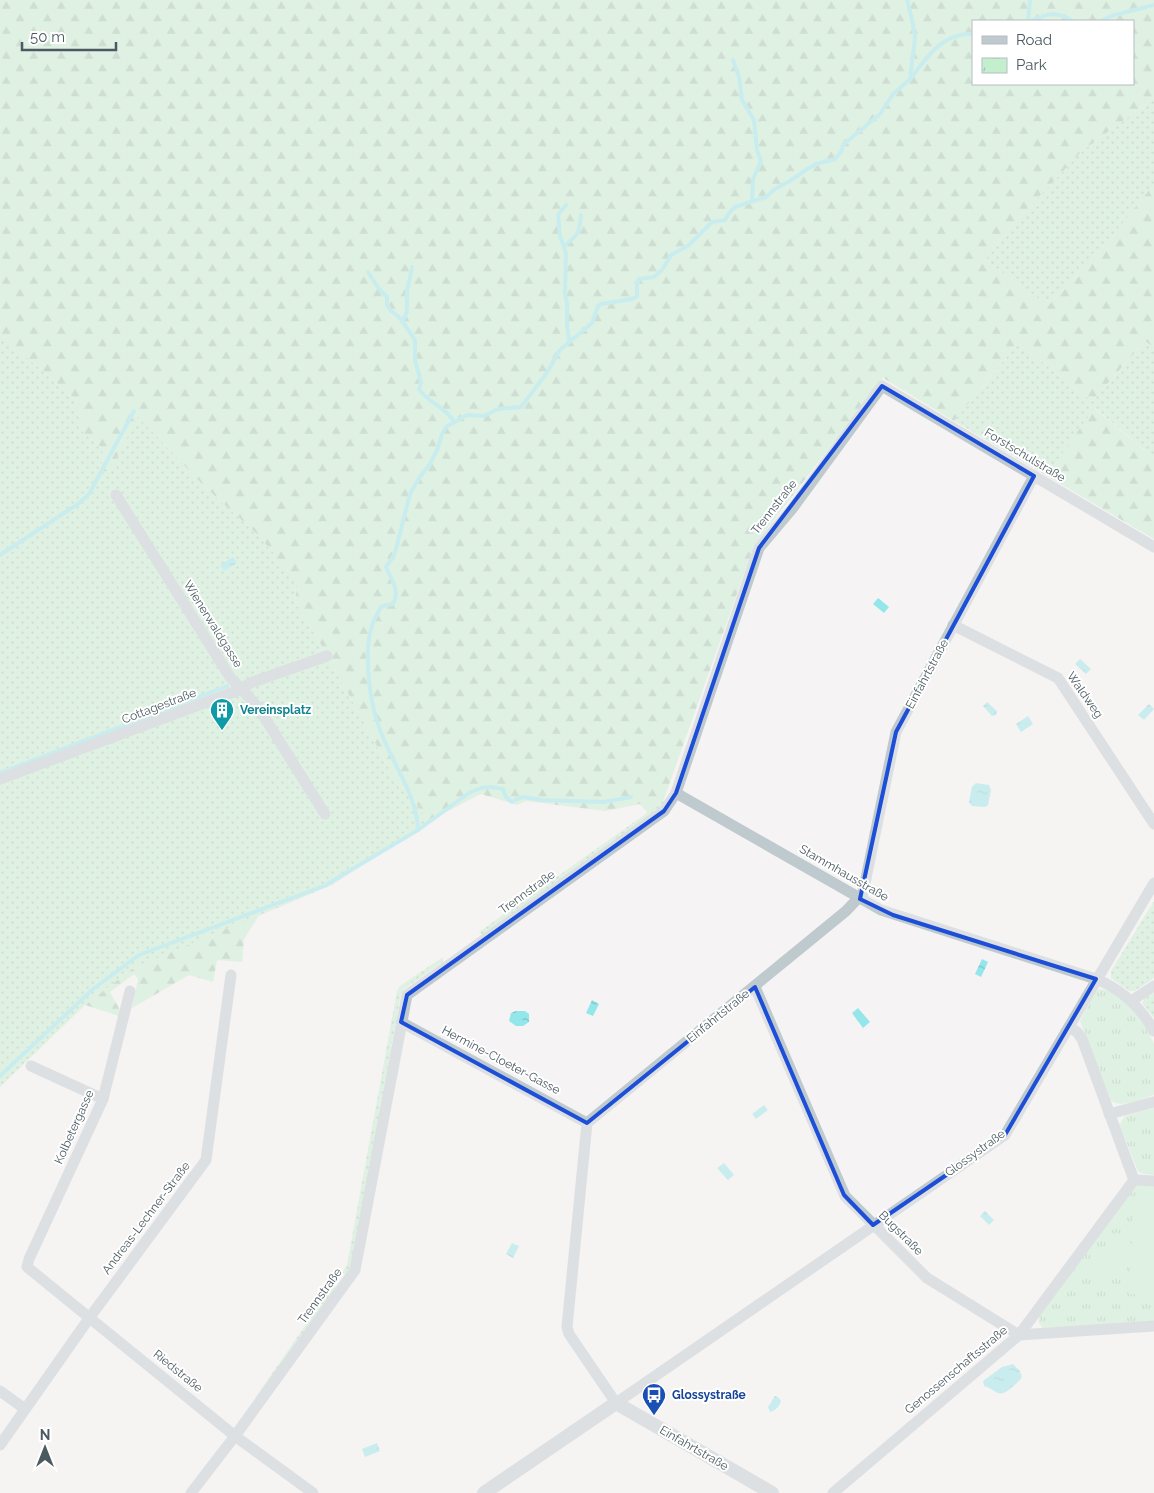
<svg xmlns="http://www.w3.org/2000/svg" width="1154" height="1493" viewBox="0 0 1154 1493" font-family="Raleway,sans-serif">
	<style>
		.grass { fill: url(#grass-dots) }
		.forest { fill: url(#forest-firs); fill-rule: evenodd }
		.park { fill: url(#park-tufts) }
		.pitch { fill: #c4efce }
		.water { fill: url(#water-ripples) }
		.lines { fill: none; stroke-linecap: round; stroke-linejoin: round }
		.stream { stroke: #93e7ea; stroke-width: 4 }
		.minor { stroke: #bfcace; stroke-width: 11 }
		.tertiary { stroke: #bfcace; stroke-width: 14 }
		.marked { fill: none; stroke: #1d4ed8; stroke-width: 4; stroke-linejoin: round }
		.labels { text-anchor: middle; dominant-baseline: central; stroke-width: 4; stroke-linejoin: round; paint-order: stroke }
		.street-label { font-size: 12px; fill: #4b5a60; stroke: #fff }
		.culture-label { font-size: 12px; font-weight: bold; fill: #0d838f; stroke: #fff; text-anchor: start }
		.transit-label { font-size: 12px; font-weight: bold; fill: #164399; stroke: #fff; text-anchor: start }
	</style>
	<defs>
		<pattern id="grass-dots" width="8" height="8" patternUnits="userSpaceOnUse" patternTransform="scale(1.25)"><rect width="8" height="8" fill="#c4efce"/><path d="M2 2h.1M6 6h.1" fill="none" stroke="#a1c5ab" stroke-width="1.8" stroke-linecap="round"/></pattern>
		<pattern id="forest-firs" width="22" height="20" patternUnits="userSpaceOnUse" patternTransform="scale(1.25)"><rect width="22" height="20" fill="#c4efce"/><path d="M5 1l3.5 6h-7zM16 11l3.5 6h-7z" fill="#a1c5ab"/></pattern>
		<pattern id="park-tufts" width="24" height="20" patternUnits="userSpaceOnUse" patternTransform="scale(1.25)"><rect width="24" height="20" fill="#c4efce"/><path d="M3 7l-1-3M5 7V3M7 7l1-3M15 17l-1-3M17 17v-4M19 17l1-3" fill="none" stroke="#a1c5ab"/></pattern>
		<pattern id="water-ripples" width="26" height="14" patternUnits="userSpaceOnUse" patternTransform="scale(1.25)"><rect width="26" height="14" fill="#93e7ea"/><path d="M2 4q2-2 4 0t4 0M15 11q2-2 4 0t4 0" fill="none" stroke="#7abec1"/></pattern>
	</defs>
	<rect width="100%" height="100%" fill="#f5f3f3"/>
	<g class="grass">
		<polygon points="1154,98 1154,185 1107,243 1048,306 985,260 1014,223 1082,151"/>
		<polygon points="0,334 75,399 83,432 103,449 102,471 109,472 138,416 205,487 256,533 298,581 295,601 326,653 390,770 429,821 332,885 132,969 85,1005 0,1087"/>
		<polygon points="1146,340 1154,347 1154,458 1095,408 1047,476 954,421 1018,343 1092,401"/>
		<polygon points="664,799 662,807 482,935 479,932 647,813 646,811"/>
		<polygon points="1154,901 1154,978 1135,991 1129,991 1111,978 1111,971"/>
		<polygon points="443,957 443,962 404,989 401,994 351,1266 346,1274 342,1273 347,1265 397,991 400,986"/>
		<polygon points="1154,993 1154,1018 1143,1004 1144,999"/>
		<polygon points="334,1284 336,1288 257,1398 255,1398"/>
	</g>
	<g class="forest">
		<path d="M0,0H1154V98L1082,151L1014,223L985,260L1048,306L1107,243L1154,184V347L1145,341L1092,401L1018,343L954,421L883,378L754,546L664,799L646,811L640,804L605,811L526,801L517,805L481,794L429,821L390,770L326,653L295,601L298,581L256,533L205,487L138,417L109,473L102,471L103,449L83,432L75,399L0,334ZM973,21H1133V84H973Z"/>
		<polygon points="1094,408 1154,458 1154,539 1047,476"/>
		<polygon points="260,914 244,939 242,962 217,960 213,982 189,975 132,1008 138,979 134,974 110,992 120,1010 119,1016 85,1005 132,969"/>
	</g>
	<g class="park">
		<path d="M1099,989C1120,988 1147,1026 1154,1044V1095C1141,1099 1120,1110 1109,1099L1080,1021L1095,992Z"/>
		<polygon points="1154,1108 1154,1175 1143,1174 1138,1171 1120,1126 1121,1122 1125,1116"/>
		<polygon points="1139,1185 1154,1186 1154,1323 1043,1328 1039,1323 1039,1317 1135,1187"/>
	</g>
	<polygon class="pitch" points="1134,1201 1154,1202 1154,1295 1130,1294 1131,1256 1108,1285 1088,1269 1117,1232 1132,1244"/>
	<g class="water">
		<polygon points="233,557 237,563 224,571 220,565"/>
		<polygon points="878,598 889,607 884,613 873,604"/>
		<polygon points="1080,659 1091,669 1086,674 1075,664"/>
		<polygon points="987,702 997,711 996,715 992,716 983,706"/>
		<polygon points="1149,704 1154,709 1144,720 1138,715"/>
		<polygon points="1028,716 1033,724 1021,732 1016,724"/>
		<polygon points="976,783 989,785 991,790 988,805 985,807 972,806 969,802 972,787"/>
		<polygon points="982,959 988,962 981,977 975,974"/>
		<polygon points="592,1000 599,1004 593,1016 586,1013"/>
		<polygon points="858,1008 870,1022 863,1028 852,1013"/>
		<polygon points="516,1011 525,1011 529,1014 529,1022 523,1026 516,1026 509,1021 511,1013"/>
		<polygon points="764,1105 768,1110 756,1119 752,1114"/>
		<polygon points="724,1163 734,1175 728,1180 717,1168"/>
		<polygon points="985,1211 994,1220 989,1225 980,1216"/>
		<polygon points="512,1243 519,1246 513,1258 506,1254"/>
		<path d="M1013,1364L1020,1371L1022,1377C1018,1383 1015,1384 1010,1389C998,1399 997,1390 984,1386L983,1381L1002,1367Z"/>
		<path d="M775,1396L778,1397L781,1401C780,1406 775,1411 770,1412L768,1407Z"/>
		<polygon points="377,1443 380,1451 365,1457 362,1449"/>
	</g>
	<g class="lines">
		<g class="stream">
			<polyline points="1028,21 1030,0"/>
			<path d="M1031,21C1048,13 1056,11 1073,21"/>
			<polyline points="1101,21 1111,16 1154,5"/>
			<polyline points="733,60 739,77 742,100 754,120 757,150 761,161 753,179 752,201"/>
			<path d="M911,78C927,57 943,32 973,34"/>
			<polyline points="566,205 558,215 560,236 566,253 565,294 567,303 567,325 569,341"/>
			<path d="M564,246C578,235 580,233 581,215"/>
			<path d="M368,272L379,289L387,297V305L390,310L400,318L415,340V360L421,382L419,389C428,403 446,407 454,422"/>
			<path d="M402,321C410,311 406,304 407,292C408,284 411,275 412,267"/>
			<polyline points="0,555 78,504 89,494 134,411"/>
			<polyline points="0,773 227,686"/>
			<path d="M418,830C417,798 397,770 385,742C373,715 368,689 368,660C367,640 370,623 382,606L393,604C401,590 391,580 386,567L393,557L396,549L410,494L419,478L430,464L438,448L442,434L446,427L467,415L484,416L498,409L521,407L546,374L560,350L592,323L598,306L601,304L632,299L637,296V283L639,279L654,277L662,270L671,255L689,245L712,222L725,220L729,213L735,207L766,197L775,189L790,181L806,170L816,164L835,159L841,152L844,144L880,114L893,94L910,79L915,38L912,19L907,0"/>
			<polyline points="0,1076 93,989 139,955 324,886 418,830 469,793 481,788 492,787 503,789 506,797 512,802 519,798 524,797 542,800 604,802 631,797"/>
		</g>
		<g class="minor">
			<polyline points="1034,476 896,732 863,893 846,911 587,1123 567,1327 569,1334 616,1403 1005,1135 1154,883"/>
			<polyline points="116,495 230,677 258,707 325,814"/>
			<polyline points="953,625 1058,678 1154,824"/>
			<polyline points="0,779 242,689 250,683 327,656"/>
			<path d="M676,793L881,910L1096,979C1121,989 1141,1008 1154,1031"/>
			<polyline points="755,987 845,1196 927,1278 1019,1335 1154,1326"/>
			<polyline points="130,991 103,1099 29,1259 27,1267 235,1436 313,1493"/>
			<polyline points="1131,1001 1154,986"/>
			<polyline points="401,1022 587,1123"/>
			<polyline points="1069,1027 1077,1032 1082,1039 1134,1180"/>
			<polyline points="31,1066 103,1099"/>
			<polyline points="1109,1114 1154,1102"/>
			<polyline points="1134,1180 1154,1181"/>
			<polyline points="0,1391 25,1409"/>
			<polyline points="0,1445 90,1317 206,1160 231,975"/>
			<polyline points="191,1493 235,1436 355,1270 407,995 664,811 676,793 759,548 792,509 882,386 1154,547"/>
			<polyline points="833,1493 1019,1335 1134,1180"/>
		</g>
		<polyline class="tertiary" points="484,1493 616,1403 772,1493"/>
	</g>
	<path d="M0 0H1154V1493H0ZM882,386L1034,476L896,732L860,899L893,915L1096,979L1005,1135L873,1225L844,1195L755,987L587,1123L401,1022L407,995L664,811L676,793L759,548Z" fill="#f5f3f3" fill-opacity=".55" fill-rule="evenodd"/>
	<path class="marked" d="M882,386L1034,476L896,732L860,899L893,915L1096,979L1005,1135L873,1225L844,1195L755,987L587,1123L401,1022L407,995L664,811L676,793L759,548Z"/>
	<defs>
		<g id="building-pin" transform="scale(1.25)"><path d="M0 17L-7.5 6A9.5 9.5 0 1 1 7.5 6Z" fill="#0f9aa8" stroke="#fff"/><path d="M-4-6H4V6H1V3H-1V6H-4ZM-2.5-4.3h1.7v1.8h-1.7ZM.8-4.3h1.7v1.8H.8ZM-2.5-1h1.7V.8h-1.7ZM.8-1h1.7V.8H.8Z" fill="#fff"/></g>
		<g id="bus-pin" transform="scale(1.25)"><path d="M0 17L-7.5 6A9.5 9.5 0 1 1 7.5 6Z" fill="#1a4fb4" stroke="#fff"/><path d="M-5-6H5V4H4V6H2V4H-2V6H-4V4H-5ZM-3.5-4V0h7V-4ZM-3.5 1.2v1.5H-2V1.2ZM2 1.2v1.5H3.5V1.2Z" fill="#fff"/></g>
	</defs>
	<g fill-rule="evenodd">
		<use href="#building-pin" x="222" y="710"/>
		<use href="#bus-pin" x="654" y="1395"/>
	</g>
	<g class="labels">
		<g class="street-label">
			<text transform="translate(1025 455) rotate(31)">Forstschulstraße</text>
			<text transform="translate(774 507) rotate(-52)">Trennstraße</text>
			<text transform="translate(213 624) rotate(58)">Wienerwaldgasse</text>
			<text transform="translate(927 674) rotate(-62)">Einfahrtstraße</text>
			<text transform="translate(1085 695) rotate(55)">Waldweg</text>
			<text transform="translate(159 706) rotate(-21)">Cottagestraße</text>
			<text transform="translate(844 873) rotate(30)">Stammhausstraße</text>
			<text transform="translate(527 892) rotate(-36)">Trennstraße</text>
			<text transform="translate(718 1016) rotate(-39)">Einfahrtstraße</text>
			<text transform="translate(501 1060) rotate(28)">Hermine-Cloeter-Gasse</text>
			<text transform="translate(74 1127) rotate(-66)">Kolbetergasse</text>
			<text transform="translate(975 1153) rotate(-36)">Glossystraße</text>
			<text transform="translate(146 1218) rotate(-53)">Andreas-Lechner-Straße</text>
			<text transform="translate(901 1233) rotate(45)">Bugstraße</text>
			<text transform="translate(320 1296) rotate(-54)">Trennstraße</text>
			<text transform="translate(956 1370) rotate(-40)">Genossenschaftsstraße</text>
			<text transform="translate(178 1371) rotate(39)">Riedstraße</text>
			<text transform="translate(694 1448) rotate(30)">Einfahrtstraße</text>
		</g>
		<g class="culture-label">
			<text x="240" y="710">Vereinsplatz</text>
		</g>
		<g class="transit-label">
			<text x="672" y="1395">Glossystraße</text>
		</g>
	</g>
	<rect x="972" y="20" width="162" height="65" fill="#ffffff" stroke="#b7bdbf"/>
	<rect x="982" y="36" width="25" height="8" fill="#bfcace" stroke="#b7bdbf"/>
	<text x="1016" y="45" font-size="15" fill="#4b5a60">Road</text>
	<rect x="982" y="58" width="25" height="15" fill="url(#park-tufts)" stroke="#b7bdbf"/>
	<text x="1016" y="70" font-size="15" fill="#4b5a60">Park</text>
	<g transform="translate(45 1448)" stroke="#ffffff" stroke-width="4" paint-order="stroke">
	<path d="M0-4L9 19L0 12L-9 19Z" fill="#4b5a60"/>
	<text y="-8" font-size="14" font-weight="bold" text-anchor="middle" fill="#4b5a60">N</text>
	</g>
	<path d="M22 42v8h94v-8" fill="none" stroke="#4b5a60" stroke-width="2.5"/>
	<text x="30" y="42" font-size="15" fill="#4b5a60" stroke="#ffffff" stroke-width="4" paint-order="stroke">50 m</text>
</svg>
